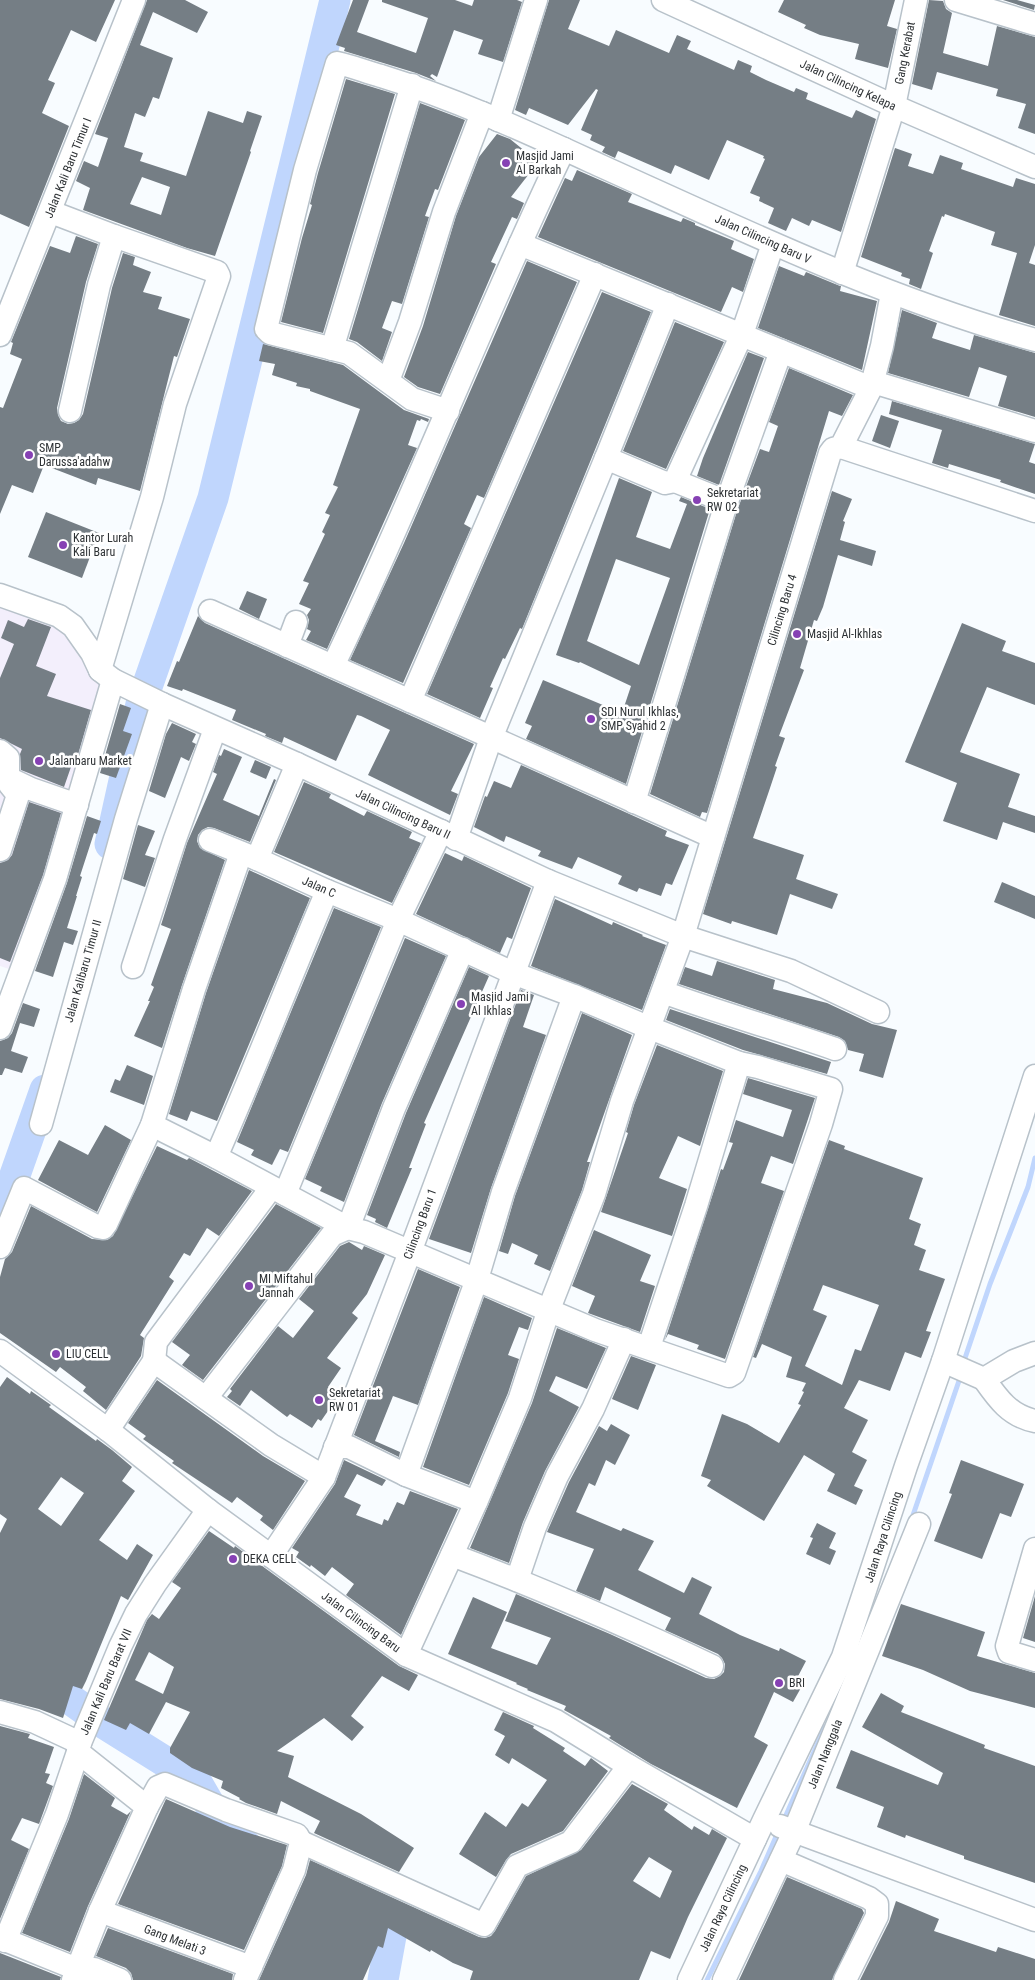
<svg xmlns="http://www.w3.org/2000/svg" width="1035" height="1980" viewBox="0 0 1035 1980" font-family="'Roboto Condensed',sans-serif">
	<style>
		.commercial { fill: #f3effc }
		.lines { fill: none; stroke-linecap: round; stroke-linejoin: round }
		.stream { stroke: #c0d6fd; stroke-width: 5 }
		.river { stroke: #c0d6fd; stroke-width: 31 }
		.building { fill: #757e85; fill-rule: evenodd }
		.minor-casing { stroke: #b8c2ca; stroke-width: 25 }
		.minor { stroke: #fff; stroke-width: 22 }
		.poi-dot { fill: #8641b4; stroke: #fff; stroke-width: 2 }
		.labels { text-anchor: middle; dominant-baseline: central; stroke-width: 5; stroke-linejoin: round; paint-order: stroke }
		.street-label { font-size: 12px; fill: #2e3235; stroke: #fff }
		.poi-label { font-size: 12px; fill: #2e3235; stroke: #fff; text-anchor: start }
	</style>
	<rect width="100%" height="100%" fill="#f8fcff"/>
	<polygon class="commercial" points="0,605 56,623 100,683 58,839 12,970 0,966"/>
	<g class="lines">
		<g class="stream">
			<polyline points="963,1364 990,1284 1028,1187 1035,1158"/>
			<polyline points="911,1521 961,1375"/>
			<polyline points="783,1822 825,1727"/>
			<polyline points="707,1980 761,1871 778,1832"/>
		</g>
		<g class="river">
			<polyline points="110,844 141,704 213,498 335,0"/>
			<polyline points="0,1212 10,1189 45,1090"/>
			<polyline points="0,1664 40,1678 105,1724 196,1781 219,1821 253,1852"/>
			<polyline points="357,1911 393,1925 383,1980"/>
		</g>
	</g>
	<g class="building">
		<polygon points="0,0 115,0 96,42 71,30 48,80 55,83 42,113 69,126 29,227 0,214"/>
		<path d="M147,0H185L208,12L197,33L153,12L140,45L173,58L159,99L153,97L145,117L135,113L124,147L143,153L140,161L186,176L208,111L243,123L247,111L262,116L250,151L251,152L215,256L187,248L83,210L90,188L76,181L84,161L98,167L108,138L95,134ZM142,177L170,187L161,215L130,204Z"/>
		<polygon points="353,0 369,0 357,32 416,53 428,18 382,2 382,0 455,0 472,6 474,0 517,0 522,2 503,62 478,54 483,40 454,30 437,77 432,74 430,76 436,81 416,73 344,51 345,48 336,45"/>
		<polygon points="549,0 580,0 568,29 609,46 616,30 669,53 677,35 691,41 687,49 734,70 738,60 752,66 750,72 766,80 794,92 796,88 808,93 806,99 852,118 856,110 876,119 841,232 812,220 809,226 792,218 786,231 768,223 774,208 759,201 760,197 750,193 765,159 763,158 764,156 727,140 709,180 675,165 671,174 618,151 615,158 602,152 605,147 590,140 592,135 581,130 598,90 596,89 568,125 529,108 526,115 515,110"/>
		<polygon points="784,0 895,0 887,26 897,29 888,68 855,59 859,44 820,35 804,28 806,25 778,12"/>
		<polygon points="929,0 943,1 946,9 952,13 943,53 988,66 997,26 1035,37 1035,134 1018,128 1026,104 996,96 998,89 937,72 932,90 912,84"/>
		<polygon points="1003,0 1017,0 1035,5 1034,10"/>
		<polygon points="346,79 395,94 323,333 281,322 302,238 312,205 310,204 318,173"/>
		<polygon points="420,103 465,120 438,190 435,189 425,216 429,217 402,304 392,301 382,328 392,332 382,361 357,342 349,339"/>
		<polygon points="497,134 510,139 536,160 536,165 511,197 524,203 517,219 512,217 491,262 496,264 440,394 418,387 404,377 423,326 456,216 479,157"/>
		<polygon points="895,148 912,154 908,166 933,174 940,155 963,163 961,169 1013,187 1016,178 1035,184 1035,245 1029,263 1035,265 1035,326 999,315 1017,253 991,245 995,232 945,214 944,217 942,216 929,251 933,253 921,289 909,284 910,279 901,276 902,273 861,257"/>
		<polygon points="577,170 632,194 628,202 681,222 683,218 695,223 695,225 734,241 731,249 754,259 743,292 732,287 721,312 538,237 565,178 572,181"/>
		<polygon points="76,236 98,244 86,282 57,408 58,415 61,421 68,424 74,423 79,420 83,414 112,288 123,253 135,257 133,265 151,272 143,292 162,297 158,309 190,319 177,357 174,356 140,491 98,478 96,485 44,465 33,493 12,485 0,514 0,407 3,408 22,359 10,354 13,343 11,342 50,246 70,253"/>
		<polygon points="527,261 577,282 484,498 477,495 464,524 471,528 403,683 350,660 404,543"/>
		<polygon points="779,266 804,276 806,272 840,286 841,286 840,291 877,301 862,370 758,328"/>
		<polygon points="602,292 651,312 522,629 520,628 505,659 503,658 490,687 493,688 480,718 427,694"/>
		<polygon points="902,310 937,323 932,338 970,350 974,335 1035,353 1035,417 998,406 1007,376 979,367 969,397 888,373"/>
		<polygon points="675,322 724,342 666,469 623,451"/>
		<polygon points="263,344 343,365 404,410 429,419 428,422 421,419 420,421 417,420 408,445 417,448 327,649 306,640 311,631 307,629 309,620 307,615 311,609 299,604 309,583 303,581 325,534 322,532 330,515 325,513 338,487 333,485 360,409 310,391 310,389 296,386 297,383 272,375 275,364 259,361"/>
		<polygon points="748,352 764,358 719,485 697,476 703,458"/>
		<polygon points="789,368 853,395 842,416 829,411 707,813 702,812 700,817 650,794 737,511 760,449 769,452 778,426 769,422"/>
		<polygon points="892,401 1035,444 1029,462 1035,464 1035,494 1000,482 1001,480 949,464 948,468 932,463 942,430 889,414"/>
		<polygon points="881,415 899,421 890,448 872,441"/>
		<path d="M619,478L652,492L636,537L670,549L687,504L679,501L681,497L710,509L626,784L526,739L532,726L525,723L543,680L622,713L631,686L580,662L579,663L556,655ZM616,559L670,578L639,665L587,641Z"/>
		<polygon points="832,491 852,499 843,521 845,522 840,540 876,551 872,566 838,555 823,607 817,621 814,620 800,668 804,670 779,736 785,738 775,766 777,767 769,791 753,838 804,855 796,879 838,894 832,909 790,894 777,935 732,921 731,924 703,914"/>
		<polygon points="46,512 99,533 82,578 28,557"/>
		<polygon points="247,591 267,599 259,619 239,609"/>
		<polygon points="198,616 205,623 474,744 451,791 458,794 450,815 368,775 390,730 361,716 357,715 336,761 284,737 282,743 265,736 266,734 232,720 236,710 183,689 182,691 167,686 177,661 179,662"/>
		<polygon points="28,619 51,627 36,666 56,674 47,696 91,710 75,765 72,764 64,787 21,770 20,754 22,749 0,738 0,678 14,644 1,638 8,620 24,627"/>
		<polygon points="962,623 1006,641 1002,651 1035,663 1035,705 987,687 960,752 1020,774 1008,807 1035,816 1035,833 1003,822 997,840 943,821 957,783 905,762"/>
		<polygon points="120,704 131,708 123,731 132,734 116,778 100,773"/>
		<polygon points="172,723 196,734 192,742 196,744 189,761 181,757 165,798 149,791 166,734"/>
		<polygon points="224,749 242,757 223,800 259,816 274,779 276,780 250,842 214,828 208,827 202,830 198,835 197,841 200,848 225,860 182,985 162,1048 134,1036 150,1001 148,1001 154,987 151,985 171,929 161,925 187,843 217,774 213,772 219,755 221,756"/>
		<polygon points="255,760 271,767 266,779 250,772"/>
		<polygon points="521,765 667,831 665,836 689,845 672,885 666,883 661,896 639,888 637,892 618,884 622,876 578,857 572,869 538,856 541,851 506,836 504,842 474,827 485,796 487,797 494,781 511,788"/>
		<polygon points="304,782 331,794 329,798 364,816 367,811 412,832 409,838 421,843 392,903 274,852"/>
		<polygon points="29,802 61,813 43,875 10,962 0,958 0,863 8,860 12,855"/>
		<polygon points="87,816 101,821 97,834 94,833 80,876 82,877 76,896 77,896 67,928 78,931 73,945 64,942 53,977 35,971 67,883"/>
		<polygon points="138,825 155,831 145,855 155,858 145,887 123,879"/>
		<polygon points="445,853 462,861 464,856 531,888 512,939 507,937 500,953 416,914"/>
		<polygon points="249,870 310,898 217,1121 191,1111 187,1121 169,1114 206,993"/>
		<polygon points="1002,882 1035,896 1035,919 994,902"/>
		<polygon points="555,899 612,925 613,922 643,935 642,936 666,945 642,1010 531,966"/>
		<polygon points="334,908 381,927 288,1152 280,1149 272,1165 251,1155 254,1150 237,1142"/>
		<polygon points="405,938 446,956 382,1103 344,1202 320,1191 322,1187 305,1179"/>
		<polygon points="717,961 775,980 773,989 827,1003 872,1024 897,1030 883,1078 859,1071 864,1054 848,1050 845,1041 839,1037 679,984 685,967 712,976"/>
		<polygon points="469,967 489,976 424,1123 426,1124 409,1168 412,1168 387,1228 375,1222 376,1219 367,1215 406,1113"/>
		<polygon points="521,990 534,995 523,1027 546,1035 491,1188 471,1253 429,1239"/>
		<polygon points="23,1003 40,1009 34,1027 20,1023 11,1051 28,1057 22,1073 5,1068 2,1075 0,1075 0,1041 8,1038 12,1033"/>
		<polygon points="670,1009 831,1062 827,1074 743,1050 666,1020"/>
		<polygon points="582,1013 632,1035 587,1162 590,1162 582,1190 550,1271 534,1264 538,1255 512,1243 508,1254 499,1251 515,1196"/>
		<polygon points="657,1045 723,1071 700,1146 678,1136 659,1178 687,1189 672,1236 601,1212 628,1133 626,1132 634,1105"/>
		<polygon points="127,1065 153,1076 144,1105 110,1092 115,1079 120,1081"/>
		<polygon points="748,1078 815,1098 793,1164 771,1156 761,1183 784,1191 725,1359 697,1349 699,1345 668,1334 665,1340 721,1169 723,1170 733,1143 729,1142 736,1120 783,1137 792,1110 743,1094"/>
		<polygon points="105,1125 131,1140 97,1212 38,1180 59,1140 88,1155"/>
		<path d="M829,1140L845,1146L844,1149L923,1178L909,1219L921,1224L914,1245L926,1250L919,1270L945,1279L926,1331L931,1332L921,1358L905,1352L890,1391L859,1380L844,1408L868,1420L852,1452L867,1460L854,1486L863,1490L856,1505L827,1491L835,1474L804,1455L764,1521L707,1486L711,1480L701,1476L722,1414L747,1424L779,1443L801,1405L798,1404L804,1392L802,1391L806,1383L786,1377L792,1357L762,1344L756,1358L753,1357ZM823,1285L879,1305L861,1351L855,1349L842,1385L805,1366L827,1316L813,1310Z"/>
		<polygon points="157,1146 187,1160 189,1158 252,1191 219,1236 207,1228 190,1256 184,1253 169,1277 174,1281 140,1335 144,1338 141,1356 106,1410 83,1391 86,1387 60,1367 56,1372 0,1333 0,1277 5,1259 12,1252 31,1206 92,1239 107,1240 113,1236"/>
		<polygon points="276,1204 321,1228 203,1380 182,1365 190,1355 172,1342"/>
		<polygon points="594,1230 651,1255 640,1281 655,1286 640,1332 588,1313 595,1296 572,1286"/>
		<polygon points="349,1242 362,1250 364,1246 385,1255 367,1294 352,1313 358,1318 327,1358 341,1368 328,1387 339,1395 321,1421 318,1419 312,1428 290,1414 287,1417 251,1390 240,1406 227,1397 232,1391 230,1389 278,1326 293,1338 314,1311 299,1299 340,1246"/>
		<polygon points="418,1269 460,1287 418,1405 393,1396 375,1441 400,1452 399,1457 354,1435"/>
		<polygon points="484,1297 532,1318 528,1330 519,1327 508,1355 519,1359 508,1393 469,1485 423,1467"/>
		<polygon points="557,1328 606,1348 587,1389 556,1376 549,1391 579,1407 545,1471 523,1522 509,1563 470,1548 532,1403"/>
		<polygon points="631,1356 656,1365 638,1410 612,1399"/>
		<path d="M7,1377L30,1394L31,1391L51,1405L49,1407L96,1441L97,1439L112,1450L132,1467L122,1481L135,1491L99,1540L127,1560L137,1544L153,1555L128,1600L121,1596L86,1681L82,1689L73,1686L63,1718L39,1709L0,1699V1533L7,1519L0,1514V1387ZM61,1477L84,1493L61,1526L38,1509Z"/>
		<polygon points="157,1380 263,1456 305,1481 273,1530 260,1520 263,1516 237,1497 232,1503 172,1463 174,1461 143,1439 146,1436 128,1423"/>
		<polygon points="611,1424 630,1435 615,1465 606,1460 595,1486 589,1483 576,1512 621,1531 623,1528 654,1541 638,1570 684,1593 692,1577 712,1587 699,1614 740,1635 779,1651 780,1648 806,1661 795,1682 802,1686 793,1702 774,1692 754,1737 768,1745 737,1808 651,1764 609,1738 611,1736 564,1710 566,1706 527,1690 528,1689 516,1684 517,1683 448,1654 473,1597 507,1612 491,1648 537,1665 551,1638 505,1621 516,1594 610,1634 706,1678 714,1679 720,1676 724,1672 725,1664 722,1658 718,1654 665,1630 671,1618 605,1587 600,1601 576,1591 594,1549 547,1532 569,1482 599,1426 607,1431"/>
		<polygon points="344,1460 386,1480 382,1486 357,1474 344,1497 361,1505 356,1515 382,1525 384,1519 388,1521 397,1502 404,1505 410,1491 458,1509 401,1635 346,1595 354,1584 332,1567 325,1576 311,1565 310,1567 296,1557 299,1552 292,1548 335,1484"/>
		<polygon points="961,1460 1024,1484 1011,1517 1000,1513 982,1559 934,1541 952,1494 949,1493"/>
		<polygon points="817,1523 836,1533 829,1548 836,1551 830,1565 806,1554 813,1538 810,1537"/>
		<path d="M209,1531L234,1548L235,1546L399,1666L418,1675L409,1691L382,1676L351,1716L364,1727L352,1741L324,1718L277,1751L294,1756L288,1777L361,1814L414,1848L399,1872L314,1833L320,1821L281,1801L277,1814L246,1803L239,1799L240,1798L221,1788L223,1781L192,1768L170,1753V1748L190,1712L166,1702L149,1734L130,1723L126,1730L104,1720L147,1620L152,1614L159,1619L181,1588L172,1582ZM149,1652L174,1667L163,1694L135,1680Z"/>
		<polygon points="1035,1596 1035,1642 1023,1638"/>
		<polygon points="901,1604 985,1632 977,1656 1035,1673 1035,1708 970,1691 923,1670 882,1656"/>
		<polygon points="881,1693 904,1706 901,1712 985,1745 984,1748 1035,1766 1035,1883 964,1859 964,1856 906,1835 905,1838 877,1827 884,1807 836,1788 851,1750 938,1785 943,1773 862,1727"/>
		<polygon points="503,1712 534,1726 533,1728 565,1748 563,1751 585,1766 591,1758 608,1771 563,1831 511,1854 506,1860 496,1877 459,1854 485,1812 506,1827 522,1803 528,1807 547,1780 512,1758 509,1764 495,1755 505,1736 494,1730"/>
		<polygon points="0,1726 30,1734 28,1738 54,1747 45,1773 50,1774 46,1783 53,1786 39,1824 22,1818 11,1840 29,1849 0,1919"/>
		<polygon points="84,1774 115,1798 111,1806 127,1815 131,1811 88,1906 70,1952 22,1933 69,1819"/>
		<path d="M632,1784L668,1804L664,1810L692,1830L694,1826L709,1835L712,1829L727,1838L688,1917L670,1959L651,1951L639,1980H470L473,1971L453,1963L431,1950L430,1952L388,1928L383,1948L378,1946L363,1980H259L306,1875L310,1860L479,1937L485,1938L491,1936L495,1931L526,1876L581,1850ZM649,1857L672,1871L660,1898L633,1881Z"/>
		<polygon points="166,1799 230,1827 287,1845 282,1866 244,1950 118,1904"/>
		<polygon points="787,1877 862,1909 864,1913 832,1980 739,1980"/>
		<polygon points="896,1901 939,1919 934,1931 996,1952 998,1947 1035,1959 1035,1980 860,1980 889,1922"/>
		<polygon points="108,1928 233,1974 232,1980 133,1980 131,1973 126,1968 96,1956"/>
		<polygon points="0,1953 61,1977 60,1980 0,1980"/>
	</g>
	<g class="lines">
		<g class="minor-casing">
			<g id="minor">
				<polyline points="663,0 894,106 1035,167"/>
				<polyline points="956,0 1035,24"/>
				<polyline points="498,120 536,0"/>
				<polyline points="51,212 114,236 217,272 219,276 175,404 152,497 100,670"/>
				<polyline points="520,244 871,388"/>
				<polyline points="842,273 894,106 916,0"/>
				<polyline points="0,335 134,0"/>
				<polyline points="332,349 412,85"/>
				<polyline points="388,381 410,322 444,212 482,113"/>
				<polyline points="873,382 1035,431"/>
				<polyline points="70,411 99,285 114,236"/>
				<path d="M448,411L412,399L349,353L270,333L266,329L305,170L337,63C352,66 366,72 381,76C456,99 529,133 601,166C743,230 884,298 1035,340"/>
				<polyline points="841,447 1035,511"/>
				<polyline points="606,458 668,304"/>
				<polyline points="675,481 727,502"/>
				<polyline points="0,595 59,616 73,626 92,653 100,670 113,680 162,704 297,764 548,881 683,936 791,971 878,1012"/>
				<polyline points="210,611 713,837"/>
				<polyline points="287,646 296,622"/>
				<path d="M333,666C415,496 482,319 564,149"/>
				<polyline points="410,701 595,274"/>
				<polyline points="0,751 8,758 8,778 10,785 18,795 0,850"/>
				<polyline points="8,778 31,789 77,805"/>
				<polyline points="634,802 725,507 781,351"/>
				<polyline points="456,839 491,738 606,458 665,483 675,481 742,334 773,244"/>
				<polyline points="257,859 297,764"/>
				<polyline points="133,967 175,839 215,729"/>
				<path d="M663,992C720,1013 778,1029 835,1049"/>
				<polyline points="0,1028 55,879 113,680"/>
				<polyline points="41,1124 126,819 162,704"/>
				<polyline points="152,1125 216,1157 348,1228 364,1232 595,1330 729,1376 734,1373 821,1124 831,1089 758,1067 739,1063 650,1028 574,996 513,973 398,920 327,891 257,859 210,840"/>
				<path d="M216,1157C255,1069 289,980 327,891"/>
				<polyline points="285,1194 398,920 441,831"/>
				<polyline points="0,1247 24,1188 98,1227 103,1228 106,1224 152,1125 194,989 241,853"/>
				<polyline points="649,1347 696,1206 739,1063"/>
				<polyline points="0,1351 108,1430 208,1510 406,1655 556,1721 629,1766 755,1839"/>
				<polyline points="154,1361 271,1445 324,1477"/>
				<polyline points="943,1361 984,1379 1014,1361 1035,1353"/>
				<path d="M984,1379C998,1399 1010,1416 1035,1421"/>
				<polyline points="206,1398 332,1235 348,1228 394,1108 463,949"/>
				<polyline points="108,1430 154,1361 156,1342 271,1188"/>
				<polyline points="335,1447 349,1447 406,1475 476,1502"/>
				<polyline points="406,1475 477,1279 503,1192 574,996"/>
				<polyline points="1035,1549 1007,1646 1009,1652 1035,1660"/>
				<path d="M452,1555C540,1588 627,1626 712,1666"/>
				<polyline points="271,1556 324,1477 410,1252 548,881"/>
				<polyline points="517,1580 535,1527 557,1476 593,1409 624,1339"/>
				<polyline points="406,1655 477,1500 520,1398 549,1309 594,1194 622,1101 683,936 830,453 833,449 841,447 871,388 882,346 892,293"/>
				<polyline points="0,1712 35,1722 80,1743"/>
				<polyline points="147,1807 158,1787 165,1784 226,1810 297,1835 301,1842 294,1870 245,1980"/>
				<polyline points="780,1826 1035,1920"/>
				<polyline points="301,1842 484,1925 517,1866 571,1842 629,1766"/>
				<polyline points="781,1860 869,1898 877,1904 877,1916 845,1980"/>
				<polyline points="100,1911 251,1967"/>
				<polyline points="0,1938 77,1969 94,1969 120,1980"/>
				<polyline points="5,1941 57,1814 78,1752"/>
				<polyline points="73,1980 100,1911 147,1807 78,1752 80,1743 120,1647 136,1614 155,1584 208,1510"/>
				<polyline points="689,1980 764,1820 843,1657 906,1466 943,1361 1035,1076"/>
				<polyline points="724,1980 794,1832 919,1524"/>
			</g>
		</g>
		<use href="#minor" class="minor"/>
	</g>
	<g class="poi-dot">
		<circle cx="506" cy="163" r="5"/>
		<circle cx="29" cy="455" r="5"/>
		<circle cx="697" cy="500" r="5"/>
		<circle cx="63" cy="545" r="5"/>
		<circle cx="797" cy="634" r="5"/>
		<circle cx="591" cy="719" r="5"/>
		<circle cx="39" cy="761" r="5"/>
		<circle cx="461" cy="1004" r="5"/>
		<circle cx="249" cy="1286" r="5"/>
		<circle cx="56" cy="1354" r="5"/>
		<circle cx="319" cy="1400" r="5"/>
		<circle cx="233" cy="1559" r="5"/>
		<circle cx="779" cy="1683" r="5"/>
	</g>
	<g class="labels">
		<g class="street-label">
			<text transform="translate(905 53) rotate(-79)">Gang Kerabat</text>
			<text transform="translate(848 85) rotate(25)">Jalan Cilincing Kelapa</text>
			<text transform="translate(68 168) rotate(-68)">Jalan Kali Baru Timur I</text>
			<text transform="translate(763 239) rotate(24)">Jalan Cilincing Baru V</text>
			<text transform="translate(782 610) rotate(-73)">Cilincing Baru 4</text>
			<text transform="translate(403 814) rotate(25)">Jalan Cilincing Baru II</text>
			<text transform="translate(319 887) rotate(24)">Jalan C</text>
			<text transform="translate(83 971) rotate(-74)">Jalan Kalibaru Timur II</text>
			<text transform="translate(420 1224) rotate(-70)">Cilincing Baru 1</text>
			<text transform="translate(883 1537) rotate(-72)">Jalan Raya Cilincing</text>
			<text transform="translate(361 1622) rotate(36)">Jalan Cilincing Baru</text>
			<text transform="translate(106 1682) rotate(-67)">Jalan Kali Baru Barat VII</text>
			<text transform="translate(825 1754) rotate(-68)">Jalan Nanggala</text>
			<text transform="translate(723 1908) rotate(-65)">Jalan Raya Cilincing</text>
			<text transform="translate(175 1940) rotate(21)">Gang Melati 3</text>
		</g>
		<g class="poi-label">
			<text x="516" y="156">Masjid Jami<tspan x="516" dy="14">Al Barkah</tspan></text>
			<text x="39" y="448">SMP<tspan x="39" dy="14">Darussa'adahw</tspan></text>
			<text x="707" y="493">Sekretariat<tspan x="707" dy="14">RW 02</tspan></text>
			<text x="73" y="538">Kantor Lurah<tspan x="73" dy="14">Kali Baru</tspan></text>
			<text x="807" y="634">Masjid Al-Ikhlas</text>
			<text x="601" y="712">SDI Nurul Ikhlas,<tspan x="601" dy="14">SMP Syahid 2</tspan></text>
			<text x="49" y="761">Jalanbaru Market</text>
			<text x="471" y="997">Masjid Jami<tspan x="471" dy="14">Al Ikhlas</tspan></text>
			<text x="259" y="1279">MI Miftahul<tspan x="259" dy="14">Jannah</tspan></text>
			<text x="66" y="1354">LIU CELL</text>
			<text x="329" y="1393">Sekretariat<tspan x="329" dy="14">RW 01</tspan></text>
			<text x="243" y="1559">DEKA CELL</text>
			<text x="789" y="1683">BRI</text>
		</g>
	</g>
</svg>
